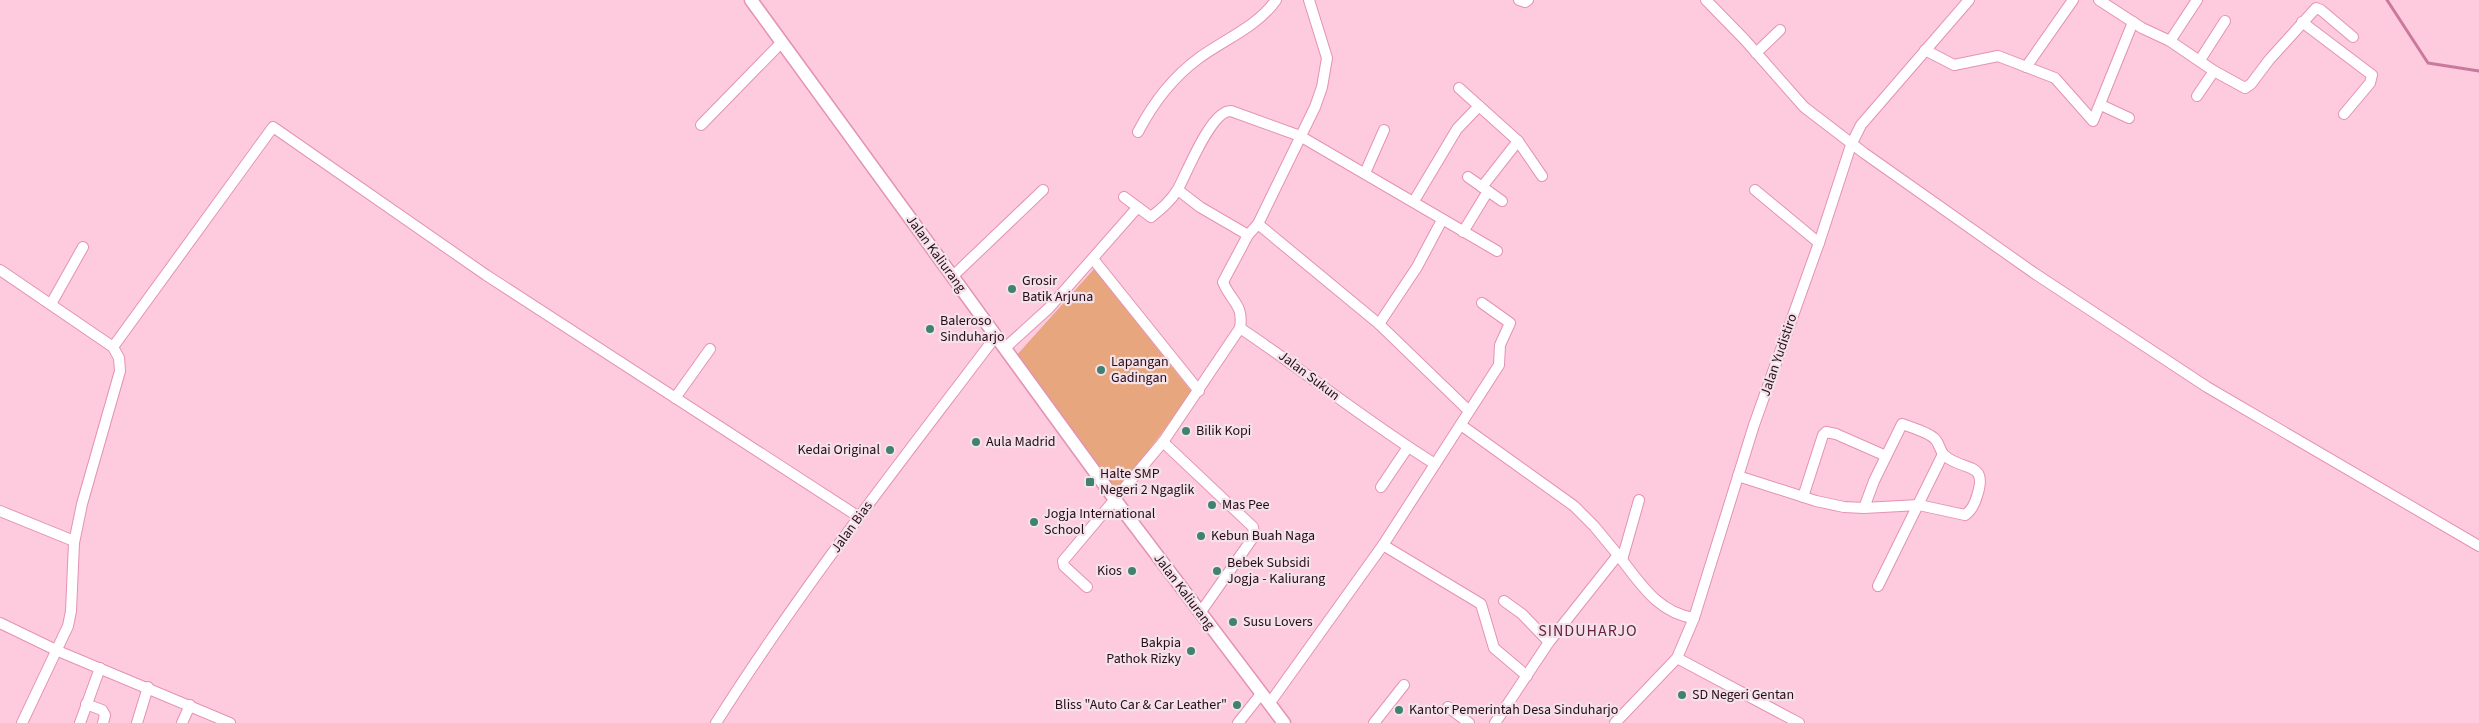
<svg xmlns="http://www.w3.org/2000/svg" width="2479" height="723" viewBox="0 0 2479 723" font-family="'Source Sans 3',sans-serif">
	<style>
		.green { fill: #e7a67d }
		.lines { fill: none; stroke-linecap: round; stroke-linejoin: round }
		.stream { stroke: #c9799b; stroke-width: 3 }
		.minor-casing { stroke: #e492b4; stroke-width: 12 }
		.major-casing { stroke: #e492b4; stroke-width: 15 }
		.minor { stroke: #fff; stroke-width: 10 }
		.major { stroke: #fff; stroke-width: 12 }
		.poi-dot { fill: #41816f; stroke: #f4e2e9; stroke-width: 2 }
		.labels { text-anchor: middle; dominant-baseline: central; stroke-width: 4.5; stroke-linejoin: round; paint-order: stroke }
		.street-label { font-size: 14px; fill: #290b19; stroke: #f4e2e9 }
		.poi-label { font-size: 14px; fill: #290b19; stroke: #f4e2e9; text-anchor: start }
		.quarter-label { font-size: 16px; letter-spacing: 1px; fill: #682244; stroke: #f4e2e9 }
	</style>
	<rect width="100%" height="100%" fill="#fecade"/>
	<polygon class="green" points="1094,269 1192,392 1118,492 1016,356"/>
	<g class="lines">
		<polyline class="stream" points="2387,0 2428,63 2479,71"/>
		<g class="minor-casing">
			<g id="minor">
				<polyline points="1519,0 1525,2 1528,0"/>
				<polyline points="1706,0 1745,40 1804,107 1864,153 2034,273 2207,387 2479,546"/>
				<polyline points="2099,0 2142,28 2170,41 2214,71 2245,88 2251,84 2269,60 2316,8 2321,10 2353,37"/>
				<polyline points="2302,22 2372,75 2370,83 2344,114"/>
				<polyline points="2170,41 2197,0"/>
				<polyline points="1925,50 1954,65 1998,56 2055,78 2093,121 2133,22"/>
				<polyline points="1756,53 1780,30"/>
				<polyline points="2200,60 2225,21"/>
				<polyline points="2026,67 2073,0"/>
				<polyline points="1459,88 1518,141 1542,176"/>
				<polyline points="2197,96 2214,71"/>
				<polyline points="2101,105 2129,118"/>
				<polyline points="701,125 781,43"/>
				<path d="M1138,132C1153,103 1173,77 1199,58C1225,39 1257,27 1276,0"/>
				<polyline points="1365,173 1384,130"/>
				<polyline points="1468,177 1502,201"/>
				<polyline points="1482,187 1518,141"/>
				<polyline points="1178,190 1200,207 1248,235"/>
				<polyline points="1755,190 1819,243"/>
				<path d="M1124,197L1151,217C1161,209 1171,201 1178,189C1187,173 1211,110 1231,111L1300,136L1497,251"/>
				<polyline points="1414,201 1457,129 1479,106"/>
				<polyline points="1258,224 1379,324 1469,411"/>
				<polyline points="1463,232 1488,191"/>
				<polyline points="1093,259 1199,391"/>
				<polyline points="0,270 113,347 119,358 120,371 82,504 74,543 71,611 68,626 22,723"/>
				<polyline points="953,276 1043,190"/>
				<polyline points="51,304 83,247"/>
				<polyline points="1379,324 1417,267 1442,220"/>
				<path d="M1240,328C1306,372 1367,422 1435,464"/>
				<polyline points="113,347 273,127 486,275 859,517"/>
				<polyline points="1005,348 1049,308 1137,208"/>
				<polyline points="675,398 710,349"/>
				<polyline points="1461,425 1574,506 1594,526 1618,555"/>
				<polyline points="1163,442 1253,527 1254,535 1252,539 1200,613"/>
				<path d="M1738,476L1816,501L1844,507L1864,508L1919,505L1965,515C1971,511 1975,503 1977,496C1989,460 1962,472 1944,455C1940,451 1939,442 1934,438C1927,432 1911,427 1902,424L1874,481L1864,508"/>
				<polyline points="1381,487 1408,447"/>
				<polyline points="1803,497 1823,435 1826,432 1836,434 1886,456"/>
				<polyline points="0,511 74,541"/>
				<polyline points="1383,545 1481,604 1494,648 1527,676"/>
				<polyline points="1622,560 1639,500"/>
				<polyline points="1878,586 1943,454"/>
				<path d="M1087,587L1064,566L1063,561L1163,442L1240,328C1244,304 1231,302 1223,282L1248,235L1258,224L1315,107L1322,87L1327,58L1309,0"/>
				<polyline points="1504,601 1522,614 1549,642"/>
				<polyline points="0,623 58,651 230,723"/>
				<polyline points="1677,658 1799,723"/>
				<polyline points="86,704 102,710 105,715 103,723"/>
				<polyline points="1269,704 1383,545 1499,365 1500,345 1510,323 1482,303"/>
				<polyline points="1448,707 1469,723"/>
				<polyline points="80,723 100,668"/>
				<polyline points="137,723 148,687"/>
				<polyline points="182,723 190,705"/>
				<path d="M716,723C801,588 900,463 996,336"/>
				<polyline points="1238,723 1261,694"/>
				<polyline points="1374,723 1404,685"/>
				<path d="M1495,723L1549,642L1618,555C1639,581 1657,613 1694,618"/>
				<polyline points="1615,723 1677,658 1694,618 1754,425 1820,240 1851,145 1861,125 1969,0"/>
			</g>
		</g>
		<g class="major-casing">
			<polyline id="major" points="751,0 1119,505 1284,723"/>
		</g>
		<use href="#minor" class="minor"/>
		<use href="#major" class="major"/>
	</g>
	<g class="poi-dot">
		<circle cx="1012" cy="289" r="5"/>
		<circle cx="930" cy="329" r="5"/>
		<circle cx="1101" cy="370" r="5"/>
		<circle cx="1186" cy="431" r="5"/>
		<circle cx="976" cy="442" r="5"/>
		<circle cx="890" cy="450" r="5"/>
		<rect x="1085" y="477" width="10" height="10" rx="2.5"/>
		<circle cx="1212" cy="505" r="5"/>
		<circle cx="1034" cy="522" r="5"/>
		<circle cx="1201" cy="536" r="5"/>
		<circle cx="1132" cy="571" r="5"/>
		<circle cx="1217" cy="571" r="5"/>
		<circle cx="1233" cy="622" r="5"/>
		<circle cx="1191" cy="651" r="5"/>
		<circle cx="1682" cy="695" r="5"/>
		<circle cx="1237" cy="705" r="5"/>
		<circle cx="1399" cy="710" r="5"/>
	</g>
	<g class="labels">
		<g class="street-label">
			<text transform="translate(936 254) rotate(54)">Jalan Kaliurang</text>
			<text transform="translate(1779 355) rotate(-71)">Jalan Yudistiro</text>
			<text transform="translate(1309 376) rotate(37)">Jalan Sukun</text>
			<text transform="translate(852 527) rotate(-54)">Jalan Bias</text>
			<text transform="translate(1184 592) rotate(53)">Jalan Kaliurang</text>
		</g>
		<g class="poi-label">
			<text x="1022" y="281">Grosir<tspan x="1022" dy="16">Batik Arjuna</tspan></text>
			<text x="940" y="321">Baleroso<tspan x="940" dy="16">Sinduharjo</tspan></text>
			<text x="1111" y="362">Lapangan<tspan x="1111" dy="16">Gadingan</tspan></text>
			<text x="1196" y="431">Bilik Kopi</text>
			<text x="986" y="442">Aula Madrid</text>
			<text x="880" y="450" text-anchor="end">Kedai Original</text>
			<text x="1100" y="474">Halte SMP<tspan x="1100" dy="16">Negeri 2 Ngaglik</tspan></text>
			<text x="1222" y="505">Mas Pee</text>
			<text x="1044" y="514">Jogja International<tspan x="1044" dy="16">School</tspan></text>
			<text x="1211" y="536">Kebun Buah Naga</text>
			<text x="1227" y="563">Bebek Subsidi<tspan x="1227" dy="16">Jogja - Kaliurang</tspan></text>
			<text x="1122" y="571" text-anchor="end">Kios</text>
			<text x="1243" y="622">Susu Lovers</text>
			<text x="1181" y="643" text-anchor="end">Bakpia<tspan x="1181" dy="16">Pathok Rizky</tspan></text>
			<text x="1692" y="695">SD Negeri Gentan</text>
			<text x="1227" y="705" text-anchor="end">Bliss "Auto Car &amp; Car Leather"</text>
			<text x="1409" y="710">Kantor Pemerintah Desa Sinduharjo</text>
		</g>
		<g class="quarter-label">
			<text x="1588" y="631">SINDUHARJO</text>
		</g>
	</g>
</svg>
